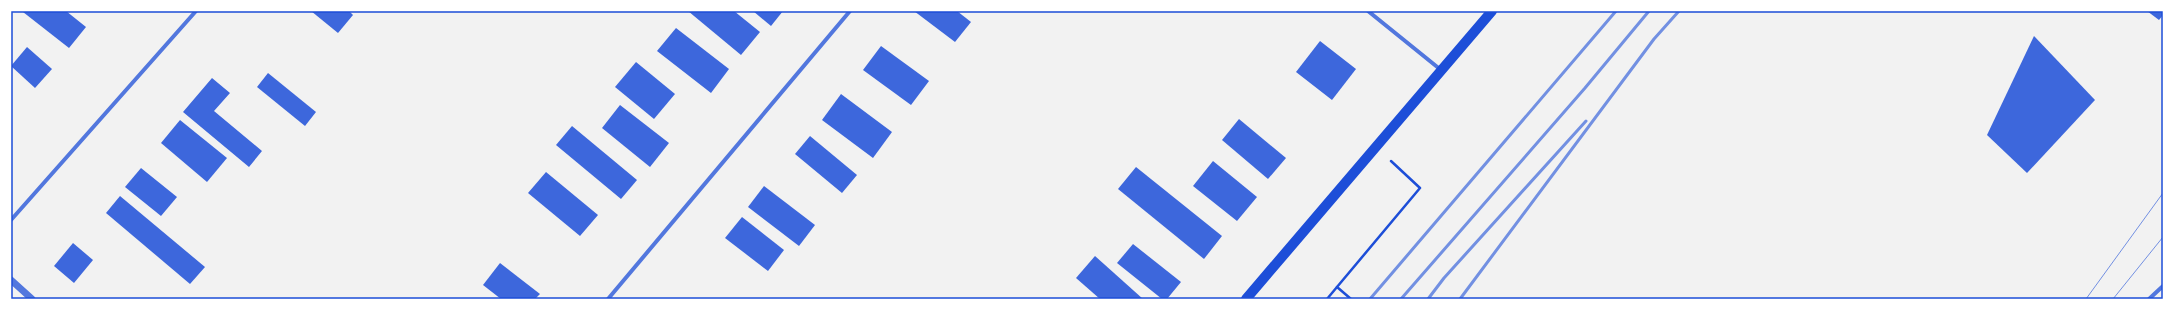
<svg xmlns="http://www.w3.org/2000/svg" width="2174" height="310" viewBox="0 0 2174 310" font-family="Ubuntu,sans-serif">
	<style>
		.building { fill: #3d67dc }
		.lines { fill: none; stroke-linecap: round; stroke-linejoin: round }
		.path { stroke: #1d4ed8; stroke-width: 2.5 }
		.minor { stroke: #5277de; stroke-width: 4 }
		.tertiary { stroke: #5277de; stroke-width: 7 }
		.primary { stroke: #1d4ed8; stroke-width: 10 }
		.tram { stroke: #7290e2; stroke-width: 1 }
		.rail { stroke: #7290e2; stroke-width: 3 }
		.neatline { fill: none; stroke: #1d4ed8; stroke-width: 1.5 }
	</style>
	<rect width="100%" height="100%" fill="#f2f2f2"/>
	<g class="building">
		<polygon points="24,11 66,11 86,27 69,48 23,12"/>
		<polygon points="311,11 349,11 353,15 338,33"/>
		<polygon points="688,11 734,11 760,32 741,55"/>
		<polygon points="753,11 783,11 771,26"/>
		<polygon points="914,11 957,11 971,22 955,42"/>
		<polygon points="2147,11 2163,11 2163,15 2159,20"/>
		<polygon points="676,28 729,69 711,93 657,51"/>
		<polygon points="2034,36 2095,100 2027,173 1987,135"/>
		<polygon points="1320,41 1356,69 1332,100 1296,72"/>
		<polygon points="881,46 929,81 911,105 863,70"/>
		<polygon points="27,47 52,69 35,88 11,66"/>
		<polygon points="636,62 675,94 654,119 615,87"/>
		<polygon points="268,73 316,112 305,126 257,87"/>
		<polygon points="212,78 230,93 214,111 262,151 249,167 183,112"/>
		<polygon points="841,94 892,132 873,158 822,120"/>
		<polygon points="620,105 669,143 650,167 602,128"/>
		<polygon points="1239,119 1286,158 1268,179 1222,140"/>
		<polygon points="180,120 227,158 207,182 161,143"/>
		<polygon points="572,126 637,180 621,199 556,145"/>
		<polygon points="810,136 857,175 842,193 795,154"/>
		<polygon points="1213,161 1257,197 1237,221 1193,186"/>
		<polygon points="1136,167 1222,236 1204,259 1118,189"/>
		<polygon points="141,168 177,197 161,216 125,187"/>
		<polygon points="546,172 598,215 580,236 528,193"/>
		<polygon points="764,186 815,225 799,246 748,207"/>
		<polygon points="120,196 205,267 190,284 106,213"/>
		<polygon points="742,217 784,250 768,271 725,238"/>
		<polygon points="73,243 93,260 74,283 54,266"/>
		<polygon points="1133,244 1181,282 1167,299 1162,299 1117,263"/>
		<polygon points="1095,256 1143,299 1100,299 1076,278"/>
		<polygon points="500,263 540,294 535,299 501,299 483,285"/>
	</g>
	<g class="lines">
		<g class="path">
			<polyline points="1327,299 1337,287"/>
			<polyline points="1351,299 1337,287 1420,188 1391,161"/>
		</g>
		<g class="minor">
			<polyline points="1368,11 1441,70"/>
			<polyline points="11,220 196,11"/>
			<polyline points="608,299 850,11"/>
			<polyline points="2149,299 2163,286"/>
		</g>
		<polyline class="tertiary" points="11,280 32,299"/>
		<polyline class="primary" points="1246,299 1492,11"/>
		<g class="tram">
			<polyline points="2086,299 2163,193"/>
			<polyline points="2113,299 2163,237"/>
		</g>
		<g class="rail">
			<polyline points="1370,299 1616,11"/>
			<polyline points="1401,299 1585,88 1649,11"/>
			<polyline points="1428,299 1444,278 1586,121"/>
			<polyline points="1460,299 1654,39 1679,11"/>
		</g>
	</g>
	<rect width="2174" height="310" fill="none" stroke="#ffffff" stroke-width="24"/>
	<rect x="12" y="12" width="2150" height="286" class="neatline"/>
</svg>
